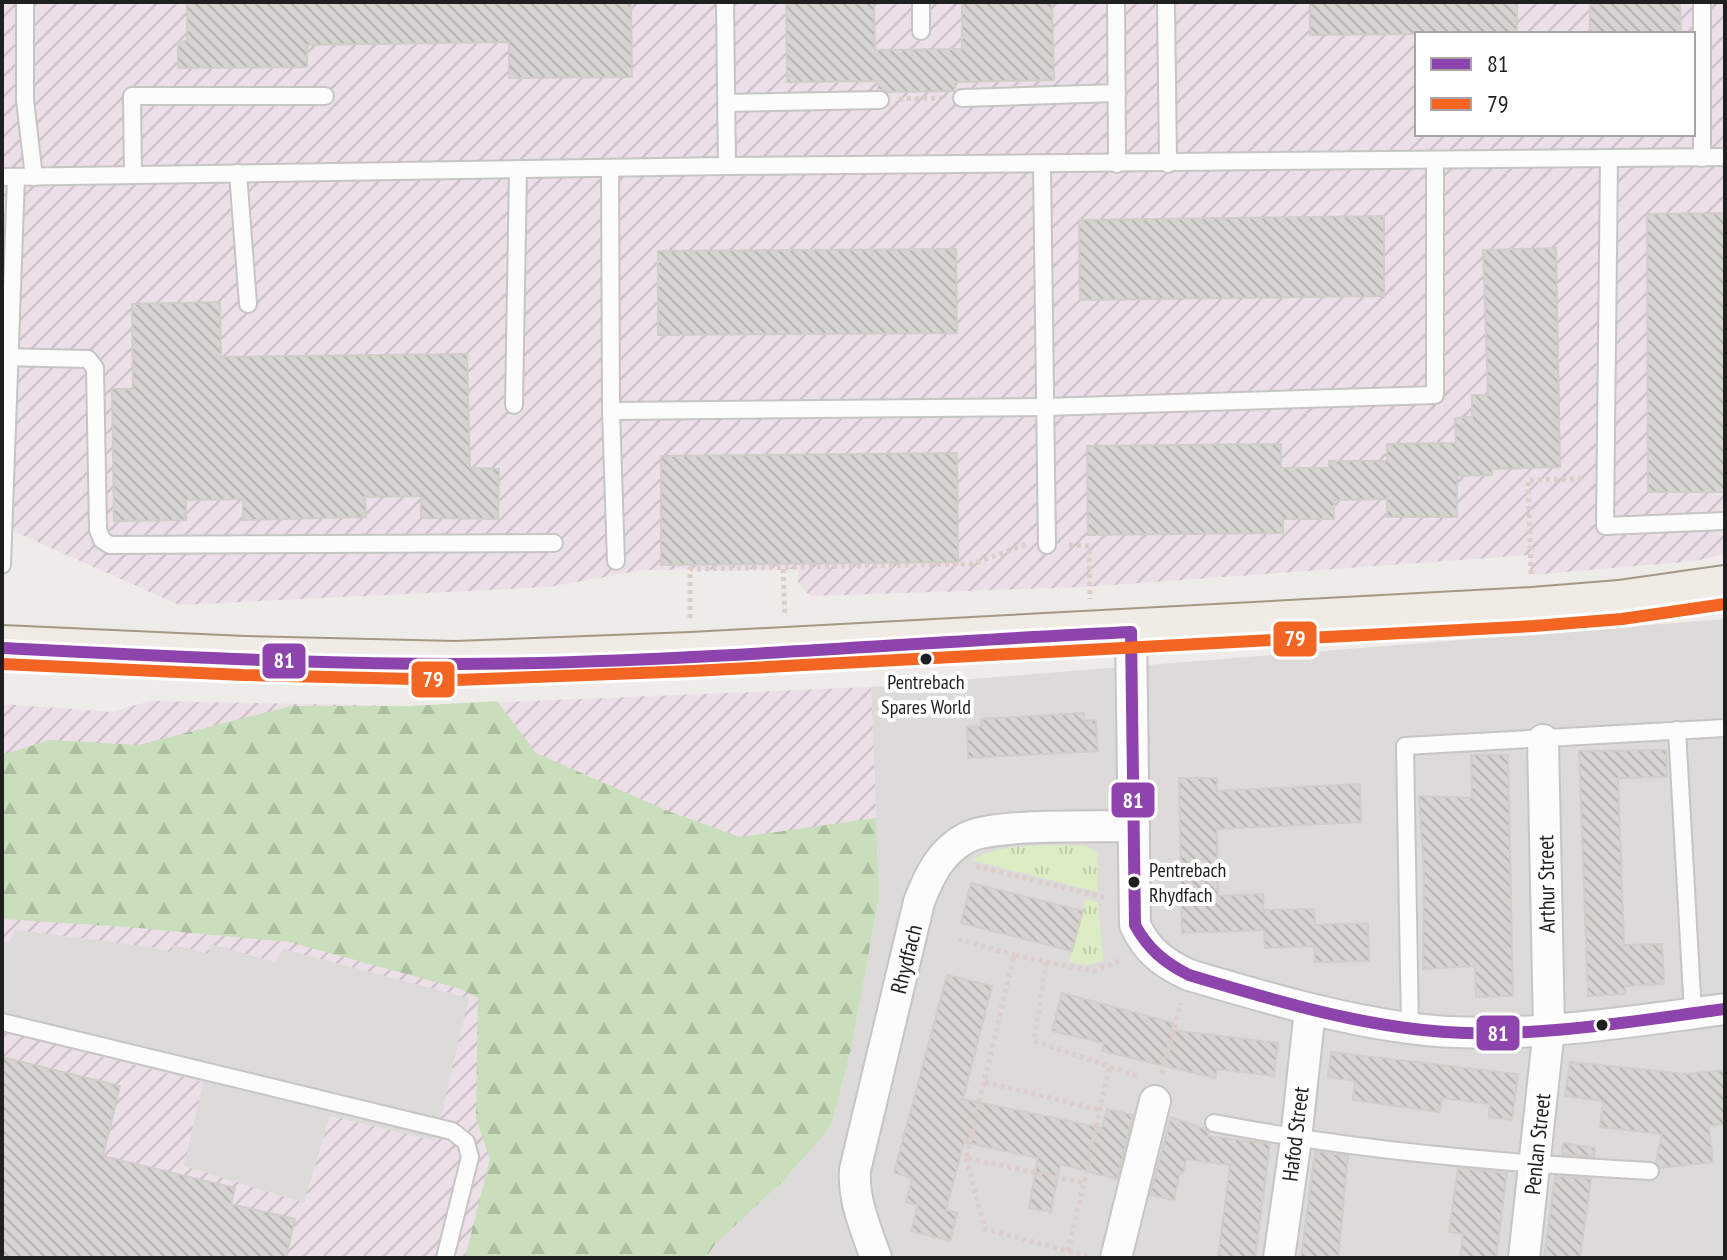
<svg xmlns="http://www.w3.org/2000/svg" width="1727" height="1260" viewBox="0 0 1727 1260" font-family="'PT Sans Narrow',sans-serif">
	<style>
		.residential { fill: #dddbd9 }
		.industrial { fill: url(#industrial-furrows); fill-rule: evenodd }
		.grass { fill: url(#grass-tufts) }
		.forest { fill: url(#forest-firs) }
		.parking { fill: #dcdbd9 }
		.building { fill: url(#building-back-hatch); stroke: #d1cdc9; stroke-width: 2 }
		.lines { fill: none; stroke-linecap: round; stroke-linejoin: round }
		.lane-casing { stroke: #c6c5c4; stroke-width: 20 }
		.street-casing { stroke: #c6c5c4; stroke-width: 34 }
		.primary-casing { stroke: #a59884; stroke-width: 48 }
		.path { stroke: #dcccca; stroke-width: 5; stroke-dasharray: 4 4; stroke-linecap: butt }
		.lane { stroke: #fcfcfc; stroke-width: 16 }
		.street { stroke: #fcfcfc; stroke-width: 30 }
		.primary { stroke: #f1ebe5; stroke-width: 44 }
		.bus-1-casing { stroke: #fff; stroke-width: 18 }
		.bus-2-casing { stroke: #fff; stroke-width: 18 }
		.bus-1 { stroke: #8e44ad; stroke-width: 12 }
		.bus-2 { stroke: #f26522; stroke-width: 12 }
		.bus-dot { fill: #1f1f1f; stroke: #fff; stroke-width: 3 }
		.labels { text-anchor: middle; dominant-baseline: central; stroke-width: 8; stroke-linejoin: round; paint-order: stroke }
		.bus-label { font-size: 20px; fill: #1f1f1f; stroke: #fff }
		.street-label { font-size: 22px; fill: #1f1f1f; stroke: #fff }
		.line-badge { stroke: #fff; stroke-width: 3 }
		.badge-label { font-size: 22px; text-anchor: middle; font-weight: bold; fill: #fff }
	</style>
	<defs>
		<pattern id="industrial-furrows" width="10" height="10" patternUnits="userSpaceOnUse" patternTransform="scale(2)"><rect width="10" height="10" fill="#ecdfe8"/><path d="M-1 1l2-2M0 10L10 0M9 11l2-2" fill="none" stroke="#cabfc7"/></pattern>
		<pattern id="grass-tufts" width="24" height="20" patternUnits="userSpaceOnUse" patternTransform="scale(2)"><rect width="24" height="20" fill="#dcedc4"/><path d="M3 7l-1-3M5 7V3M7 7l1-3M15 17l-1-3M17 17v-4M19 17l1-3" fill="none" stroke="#bccba8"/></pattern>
		<pattern id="forest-firs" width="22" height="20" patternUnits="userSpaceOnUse" patternTransform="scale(2)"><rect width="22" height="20" fill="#c9debb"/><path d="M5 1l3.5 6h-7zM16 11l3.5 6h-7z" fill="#acbea0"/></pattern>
		<pattern id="building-back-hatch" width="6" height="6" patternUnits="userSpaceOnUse" patternTransform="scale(2)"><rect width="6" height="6" fill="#d6d3d0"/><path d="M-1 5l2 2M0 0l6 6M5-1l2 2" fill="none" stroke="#b7b5b2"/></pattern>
	</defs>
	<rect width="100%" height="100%" fill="#eeebe8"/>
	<polygon class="residential" points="1725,619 1725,1258 706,1258 715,1244 783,1181 831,1126 851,1049 879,897 871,687"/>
	<g class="industrial">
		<path d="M2,2H1725V554L1694,561L1531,575L1529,555L1084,587L810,596L798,583V569L642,570L549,587L179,605L2,526ZM1417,34H1693V134H1417Z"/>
		<polygon points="871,687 879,897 851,1049 831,1126 783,1181 715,1244 706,1258 2,1258 2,704 112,712 150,701 410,706"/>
	</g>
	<g class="grass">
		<path d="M1042,845L1085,846L1097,852L1098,892L972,860C994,847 1017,847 1042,845Z"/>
		<polygon points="1085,899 1098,902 1103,961 1088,965 1069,962"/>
	</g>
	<polygon class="forest" points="497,701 536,753 668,811 740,837 876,818 879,897 851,1049 831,1126 783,1181 715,1244 706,1258 465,1258 490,1159 476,1118 478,998 461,989 289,942 128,927 2,919 2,755 49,740 138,745 291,706 410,706"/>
	<polygon class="parking" points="16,930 152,947 170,952 174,945 208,954 211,944 275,962 283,949 469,998 435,1141 330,1116 304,1203 184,1166 203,1082 2,1032 2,942 9,943"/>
	<g class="building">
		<polygon points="187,2 631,2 632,77 509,78 509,42 307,45 307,67 178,68 178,42 187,41"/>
		<polygon points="786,2 874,2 875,50 962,49 962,2 1052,2 1054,80 956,82 954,91 887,92 878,89 878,81 787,82"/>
		<polygon points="1310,2 1517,2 1517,33 1310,35"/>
		<polygon points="1590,2 1680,2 1681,34 1590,34"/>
		<polygon points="1725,213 1725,492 1648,492 1647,214"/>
		<polygon points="1384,216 1384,296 1080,300 1079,220"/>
		<polygon points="1556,248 1560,467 1492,469 1492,475 1457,476 1457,517 1387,517 1387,499 1334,500 1334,519 1283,519 1283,533 1088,535 1087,446 1281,444 1281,468 1329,468 1329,461 1387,461 1387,444 1456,443 1455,418 1472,417 1472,395 1488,395 1483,250"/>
		<polygon points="956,249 957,333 658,335 658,251"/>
		<polygon points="220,302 221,357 467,354 470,468 499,469 498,519 421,518 421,496 365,497 366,517 243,520 243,499 186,500 186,520 114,521 112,389 133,389 132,304"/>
		<polygon points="957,453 958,562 661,565 661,456"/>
		<polygon points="1084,713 1084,721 1096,720 1098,751 968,758 967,727 982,726 981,719"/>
		<polygon points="1666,750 1667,777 1618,778 1624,945 1662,944 1664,984 1625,986 1626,994 1588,996 1579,751"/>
		<polygon points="1471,755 1508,755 1513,996 1476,997 1475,966 1423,969 1424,869 1419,796 1472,798"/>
		<polygon points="1179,778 1217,778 1217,791 1360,784 1361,822 1217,829 1218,896 1263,894 1264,913 1264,910 1314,909 1315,925 1368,923 1369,961 1315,962 1314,946 1265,948 1264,930 1182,933"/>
		<polygon points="971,883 1083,911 1072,951 961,923"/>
		<polygon points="947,975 992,986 963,1099 1102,1128 1107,1109 1133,1115 1117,1179 1060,1164 1051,1212 1029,1208 1038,1158 964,1142 946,1210 957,1213 950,1241 911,1231 918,1205 906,1202 912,1178 894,1173"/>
		<polygon points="1062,993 1173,1023 1171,1030 1278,1043 1274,1076 1217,1069 1216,1078 1102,1051 1104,1043 1052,1031"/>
		<polygon points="1331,1052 1518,1074 1512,1120 1489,1117 1490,1104 1442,1098 1440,1112 1353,1100 1355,1081 1328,1077"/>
		<polygon points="2,1057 120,1086 103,1156 235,1188 231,1204 295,1219 286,1258 2,1258"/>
		<polygon points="1570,1062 1687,1074 1725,1070 1725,1124 1709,1126 1713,1162 1660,1168 1656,1162 1662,1134 1600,1127 1603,1101 1565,1096"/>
		<polygon points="1171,1117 1205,1129 1209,1132 1208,1136 1270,1144 1255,1258 1218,1258 1230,1165 1186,1159 1183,1173 1180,1172 1174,1200 1150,1195"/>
		<polygon points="1563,1143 1595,1148 1594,1157 1562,1154"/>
		<polygon points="1315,1151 1348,1156 1338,1258 1301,1258"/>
		<polygon points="1458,1168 1507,1173 1496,1258 1460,1258 1463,1234 1449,1232"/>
		<polygon points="1555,1176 1591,1179 1580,1258 1544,1258"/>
	</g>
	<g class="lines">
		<g class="lane-casing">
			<g id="lane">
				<polyline points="25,2 25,100 34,177"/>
				<polyline points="725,2 727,166"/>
				<polyline points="921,2 921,31"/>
				<polyline points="1116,2 1117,164"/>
				<polyline points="1166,2 1168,164"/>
				<polyline points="1702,2 1702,158"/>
				<polyline points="962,98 1117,93"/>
				<polyline points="727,103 880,100"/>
				<polyline points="1609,159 1605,526 1725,521"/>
				<polyline points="1042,165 1047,545"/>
				<polyline points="610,168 611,411 616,561"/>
				<polyline points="238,173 248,304"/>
				<polyline points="133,175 132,96 325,96"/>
				<polyline points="2,177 727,166 1725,157"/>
				<polyline points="2,357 88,359 95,368 98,530 102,540 110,545 554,543"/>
				<polyline points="514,405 518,169"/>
				<polyline points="611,411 1046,407 1435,395 1435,161"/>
				<polyline points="2,565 16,177"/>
				<polyline points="1677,730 1693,1013"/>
				<polyline points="2,1022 452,1131 466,1142 470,1157 445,1258"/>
				<polyline points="1410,1029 1405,746 1725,728"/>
				<path d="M1214,1123C1358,1151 1504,1163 1650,1171"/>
			</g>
		</g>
		<g class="street-casing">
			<g id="street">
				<path d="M1131,632L1135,925C1147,951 1163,963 1189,975C1261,996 1333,1018 1408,1028C1508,1042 1626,1022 1725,1009"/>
				<path d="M876,1258C866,1229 853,1201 855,1170L919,902C929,876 940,852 966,838C993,823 1098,827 1134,826"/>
				<polyline points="1116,1258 1155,1101"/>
				<polyline points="1279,1258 1296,1139 1310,1010"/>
				<polyline points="1524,1258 1549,1029 1543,740"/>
			</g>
		</g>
		<g class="primary-casing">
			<polyline id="primary" points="2,648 244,659 455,664 691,655 1533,610 1620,603 1725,588"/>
		</g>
		<g class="path">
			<polyline points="899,99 941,98"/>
			<polyline points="1069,545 1089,546 1090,599"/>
			<polyline points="783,569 785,616"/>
			<polyline points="1531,574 1528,480 1584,479"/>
			<polyline points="690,618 690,569 972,564 1027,544"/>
			<polyline points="976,866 1106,898"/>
			<polyline points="958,939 1014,955"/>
			<polyline points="1046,962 1094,971 1122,960"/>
			<polyline points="1109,1068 1084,1183 966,1158 1014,955 1046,962 1034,1041 1140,1077"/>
			<polyline points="1162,1074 1181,1003"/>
			<polyline points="985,1082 1100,1110"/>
			<polyline points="966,1158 985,1229 1087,1256"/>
			<polyline points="1068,1251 1084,1183"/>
		</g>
		<use href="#lane" class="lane"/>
		<use href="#street" class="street"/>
		<use href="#primary" class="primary"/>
		<g class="bus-1-casing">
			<g id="bus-1">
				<path d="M1131,632L1135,925C1148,949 1165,963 1189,975C1273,1000 1358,1026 1445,1032C1538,1038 1633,1021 1725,1009"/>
				<path d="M2,648C181,657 360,667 540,663C737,658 934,641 1131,632"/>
			</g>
		</g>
		<g class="bus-2-casing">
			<polyline id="bus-2" points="2,664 243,675 456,680 692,671 1534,626 1622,619 1725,604"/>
		</g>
		<use href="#bus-1" class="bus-1"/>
		<use href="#bus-2" class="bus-2"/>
	</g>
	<g class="bus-dot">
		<circle cx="926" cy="659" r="7"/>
		<circle cx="1134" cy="882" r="7"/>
		<circle cx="1602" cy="1025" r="7"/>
	</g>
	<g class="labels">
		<g class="bus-label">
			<text x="926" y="682">Pentrebach<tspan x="926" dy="25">Spares World</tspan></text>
			<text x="1149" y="870" text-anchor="start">Pentrebach<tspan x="1149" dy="25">Rhydfach</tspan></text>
		</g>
		<g class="street-label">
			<text transform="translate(1546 884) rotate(-91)">Arthur Street</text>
			<text transform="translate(906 959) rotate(-76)">Rhydfach</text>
			<text transform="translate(1295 1134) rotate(-83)">Hafod Street</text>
			<text transform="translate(1537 1144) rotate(-84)">Penlan Street</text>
		</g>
	</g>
	<g class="line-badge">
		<rect x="1272" y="620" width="46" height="38" rx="8" fill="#f26522"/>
		<rect x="261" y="642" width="46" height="38" rx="8" fill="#8e44ad"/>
		<rect x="410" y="660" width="46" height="39" rx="8" fill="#f26522"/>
		<rect x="1110" y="781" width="46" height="38" rx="8" fill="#8e44ad"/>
		<rect x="1475" y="1014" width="46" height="38" rx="8" fill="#8e44ad"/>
	</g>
	<g class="badge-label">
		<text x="1295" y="646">79</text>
		<text x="284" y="668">81</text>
		<text x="433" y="687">79</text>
		<text x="1133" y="808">81</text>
		<text x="1498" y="1041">81</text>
	</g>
	<rect width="1727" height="1260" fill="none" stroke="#1f1f1f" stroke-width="8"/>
	<rect x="1415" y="32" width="280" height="104" fill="#ffffff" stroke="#a5a5a5" stroke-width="2"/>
	<rect x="1431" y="58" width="40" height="12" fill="#8e44ad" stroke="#a5a5a5" stroke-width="2"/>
	<text x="1487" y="72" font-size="24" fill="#1f1f1f">81</text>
	<rect x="1431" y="98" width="40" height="12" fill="#f26522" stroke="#a5a5a5" stroke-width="2"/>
	<text x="1487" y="112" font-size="24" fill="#1f1f1f">79</text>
</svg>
